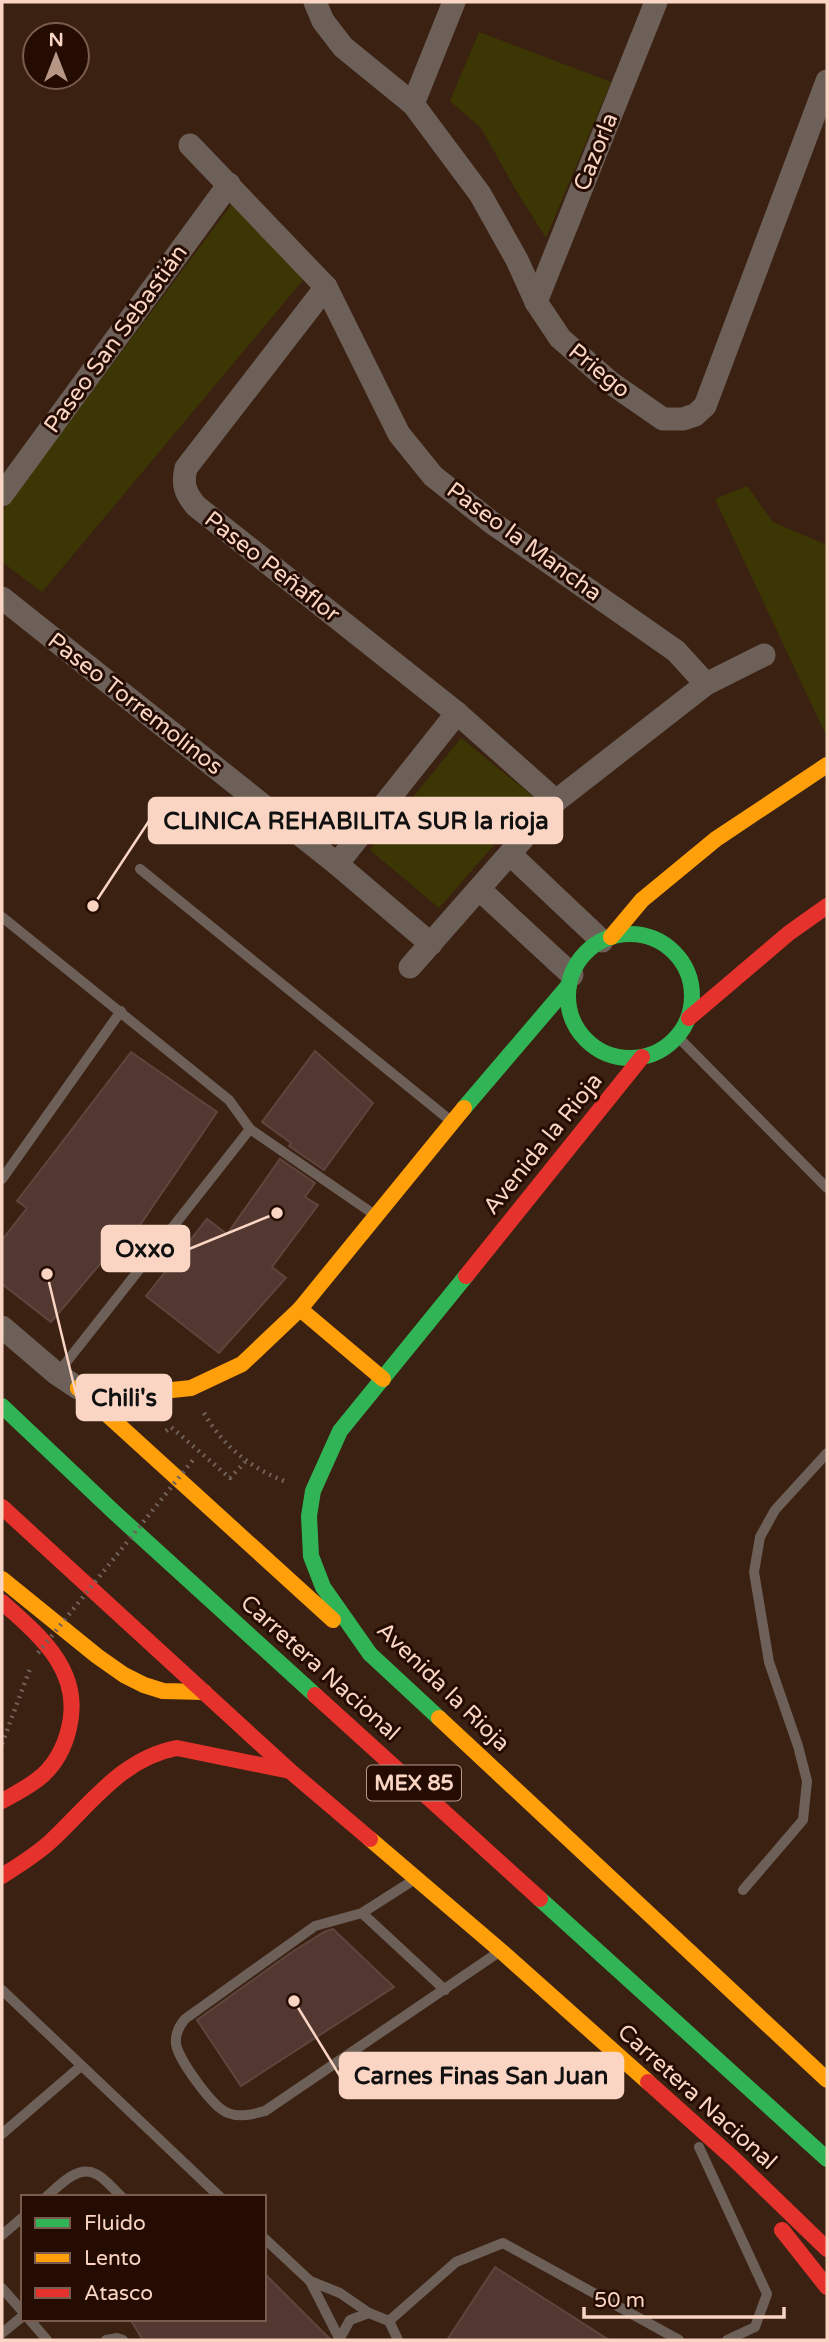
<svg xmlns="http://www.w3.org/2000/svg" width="829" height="2342" viewBox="0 0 829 2342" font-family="'Varela Round',sans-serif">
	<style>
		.green { fill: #3b3603 }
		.building { fill: #523831; stroke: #5e453d; stroke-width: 2 }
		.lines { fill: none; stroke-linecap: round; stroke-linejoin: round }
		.path { stroke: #6f6159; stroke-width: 4.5; stroke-dasharray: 2 5; stroke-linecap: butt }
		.lane { stroke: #6d6059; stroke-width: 10 }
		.street { stroke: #6d6059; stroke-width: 23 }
		.fast { stroke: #30b455; stroke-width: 16 }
		.slow { stroke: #ff9f0a; stroke-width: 16 }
		.jam { stroke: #e5322d; stroke-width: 16 }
		.path-bridge { stroke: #6f6159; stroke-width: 4.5; stroke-dasharray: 2 5; stroke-linecap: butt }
		.labels { text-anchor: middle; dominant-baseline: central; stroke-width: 6; stroke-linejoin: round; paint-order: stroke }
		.shield { fill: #250c02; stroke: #ba9989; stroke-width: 2 }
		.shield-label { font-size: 21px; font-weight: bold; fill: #fad5c3 }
		.street-label { font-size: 23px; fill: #fad5c3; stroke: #250c02 }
		.leader { fill: none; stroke: #fad5c3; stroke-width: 2.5 }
		.callout-dot { fill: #fad5c3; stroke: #250c02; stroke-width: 2.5 }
		.callout { fill: #fad5c3; stroke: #fad5c3; stroke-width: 2.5 }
		.callout-label { font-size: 24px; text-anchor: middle; font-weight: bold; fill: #111 }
	</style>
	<rect width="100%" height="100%" fill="#3a2112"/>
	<g class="green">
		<polygon points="479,32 611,82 546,238 514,187 481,128 450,101"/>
		<polygon points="232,204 309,273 42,592 2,562 2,512"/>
		<polygon points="747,486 773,522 827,545 827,732 825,733 715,499"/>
		<polygon points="461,738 535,798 439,908 370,850"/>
	</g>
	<g class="building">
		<polygon points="315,1051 373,1103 324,1170 289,1146 291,1143 262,1122"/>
		<polygon points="131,1052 217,1112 110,1269 101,1263 51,1322 2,1284 2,1240 27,1208 17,1201"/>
		<polygon points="280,1159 315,1183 305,1197 318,1205 272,1267 286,1278 219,1353 146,1296 207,1219 227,1234"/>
		<polygon points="333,1929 394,1987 241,2086 197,2020 289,1954 324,1932"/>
		<polygon points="495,2267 609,2340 447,2340"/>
		<polygon points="264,2273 331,2340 143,2340 130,2319 264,2319"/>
	</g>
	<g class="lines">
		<g class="path">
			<path d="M204,1413C223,1446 251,1469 287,1482"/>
			<polyline points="166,1431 171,1427 230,1478 245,1462"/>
			<polyline points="2,1744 31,1666"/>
		</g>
		<g class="lane">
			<polyline points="140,869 451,1121"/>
			<polyline points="2,917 229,1100 250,1129 375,1215"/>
			<polyline points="678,1037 827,1188"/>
			<polyline points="2,1179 121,1011"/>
			<polyline points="57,1374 250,1129"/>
			<path d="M409,1883L362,1913L315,1926L185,2019C179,2026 175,2034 176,2044C178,2059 213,2108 228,2113C240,2118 254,2114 265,2111L496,1954"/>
			<polyline points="743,1890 803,1820 807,1781 798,1746 769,1662 754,1572 760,1537 775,1510 827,1453"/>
			<polyline points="362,1913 445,1990"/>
			<polyline points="2,1990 220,2197"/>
			<polyline points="2,2134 81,2066"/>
			<polyline points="699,2147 767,2294 755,2327 727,2340"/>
			<path d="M46,2197C59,2186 78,2164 96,2174C105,2178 114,2190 122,2197"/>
			<polyline points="2,2235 23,2217"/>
			<polyline points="264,2238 310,2281 340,2293 369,2313"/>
			<polyline points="310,2281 339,2338"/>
			<polyline points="2,2288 23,2312"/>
			<polyline points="29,2319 47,2340"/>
			<polyline points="389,2321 456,2262 503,2243 679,2340"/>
			<polyline points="2,2333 23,2316"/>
			<polyline points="106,2340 117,2338 123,2340"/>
			<polyline points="339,2340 350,2320 369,2313 389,2321 398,2340"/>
		</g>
		<g class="street">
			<polyline points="315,2 323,21 343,47 413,104 480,194 517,260 536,302 560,338 611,383 663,419 683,419 695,415 705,406 827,81"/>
			<polyline points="413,104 454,2"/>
			<polyline points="190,145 326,287 399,434 433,476 491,522 676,651 706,684"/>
			<path d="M326,287L186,468C182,484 185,493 196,506L457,713L556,801"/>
			<polyline points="536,302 656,2"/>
			<polyline points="2,495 229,184"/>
			<polyline points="2,598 337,864 431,944"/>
			<polyline points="510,854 602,941"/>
			<polyline points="337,864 457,713"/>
			<polyline points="479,889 572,975"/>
			<polyline points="410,967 556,801 706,684 764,655"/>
			<polyline points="2,1327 57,1374 78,1388"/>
		</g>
		<g class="fast">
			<circle cx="630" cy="996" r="62"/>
			<polyline points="464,1108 569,985"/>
			<polyline points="2,1406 115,1513 315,1695"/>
			<polyline points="439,1718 370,1654 323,1587 311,1556 309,1516 313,1491 340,1431 466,1276"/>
			<polyline points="540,1899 827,2159"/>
		</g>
		<g class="slow">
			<polyline points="611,937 642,900 716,839 827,765"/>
			<polyline points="300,1309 383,1379"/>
			<polyline points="78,1388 153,1392 191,1388 242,1364 300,1309 464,1108"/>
			<polyline points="78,1388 333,1620"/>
			<polyline points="2,1579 97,1656 124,1675 144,1685 163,1691 204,1692"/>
			<polyline points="439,1718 827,2080"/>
			<polyline points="370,1839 501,1951 648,2082"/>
		</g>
		<g class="jam">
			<polyline points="689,1018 789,933 827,906"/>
			<polyline points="466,1276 642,1057"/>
			<polyline points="2,1507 290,1771 370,1839"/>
			<path d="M2,1602C40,1636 83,1671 69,1728C65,1745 56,1763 43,1775C31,1786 16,1793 2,1801"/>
			<polyline points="315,1695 540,1899"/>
			<path d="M2,1876C19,1865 36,1855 51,1841C90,1805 122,1758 177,1748L290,1771"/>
			<polyline points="648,2082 734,2159 827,2249"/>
			<polyline points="782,2230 827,2287"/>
		</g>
		<polyline class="path-bridge" points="38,1653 193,1460"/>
	</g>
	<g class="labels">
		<rect class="shield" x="367" y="1765.5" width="94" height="35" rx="5"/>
		<g class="shield-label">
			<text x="414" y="1783">MEX 85</text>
		</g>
		<g class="street-label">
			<text transform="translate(596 152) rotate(-68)">Cazorla</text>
			<text transform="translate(116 339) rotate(-54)">Paseo San Sebastián</text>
			<text transform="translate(599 371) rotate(39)">Priego</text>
			<text transform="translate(524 542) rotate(36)">Paseo la Mancha</text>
			<text transform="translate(272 567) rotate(38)">Paseo Peñaflor</text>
			<text transform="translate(135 704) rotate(38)">Paseo Torremolinos</text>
			<text transform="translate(543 1144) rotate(-51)">Avenida la Rioja</text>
			<text transform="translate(320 1668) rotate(42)">Carretera Nacional</text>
			<text transform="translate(443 1687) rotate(44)">Avenida la Rioja</text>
			<text transform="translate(697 2097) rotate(42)">Carretera Nacional</text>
		</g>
	</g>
	<path class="leader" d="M93 906L149 821M277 1213L189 1249M47 1274L77 1398M294 2001L340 2076"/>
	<g class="callout-dot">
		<circle cx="93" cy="906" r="7"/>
		<circle cx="277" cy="1213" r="7"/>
		<circle cx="47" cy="1274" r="7"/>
		<circle cx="294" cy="2001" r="7"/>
	</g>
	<g class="callout">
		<rect x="149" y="798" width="413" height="45" rx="7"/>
		<rect x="102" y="1226" width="87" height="45" rx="7"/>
		<rect x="77" y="1375" width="94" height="45" rx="7"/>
		<rect x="340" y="2053" width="283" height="45" rx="7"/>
	</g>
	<g class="callout-label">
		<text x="356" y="829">CLINICA REHABILITA SUR la rioja</text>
		<text x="145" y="1257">Oxxo</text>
		<text x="124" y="1406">Chili's</text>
		<text x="481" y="2084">Carnes Finas San Juan</text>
	</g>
	<rect width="829" height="2342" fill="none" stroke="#fad5c3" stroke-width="7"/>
	<rect x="21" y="2195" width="245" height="126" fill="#250c02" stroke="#7a5c4f" stroke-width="2"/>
	<rect x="35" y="2218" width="35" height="10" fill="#30b455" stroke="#7a5c4f" stroke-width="2"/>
	<text x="84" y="2230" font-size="21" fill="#fad5c3">Fluido</text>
	<rect x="35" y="2253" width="35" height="10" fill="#ff9f0a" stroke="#7a5c4f" stroke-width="2"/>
	<text x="84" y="2265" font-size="21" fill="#fad5c3">Lento</text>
	<rect x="35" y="2288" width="35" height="10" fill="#e5322d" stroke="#7a5c4f" stroke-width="2"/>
	<text x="84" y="2300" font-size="21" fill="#fad5c3">Atasco</text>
	<g transform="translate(56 56)"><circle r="33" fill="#250c02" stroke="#7a5c4f" stroke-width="2"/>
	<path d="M0-5L12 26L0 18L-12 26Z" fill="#b79685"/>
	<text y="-10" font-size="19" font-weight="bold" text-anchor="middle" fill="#fad5c3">N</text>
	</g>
	<path d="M584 2307v10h200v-10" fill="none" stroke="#fad5c3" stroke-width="3.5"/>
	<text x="594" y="2307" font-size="21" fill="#fad5c3" stroke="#250c02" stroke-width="5" paint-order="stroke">50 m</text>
</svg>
